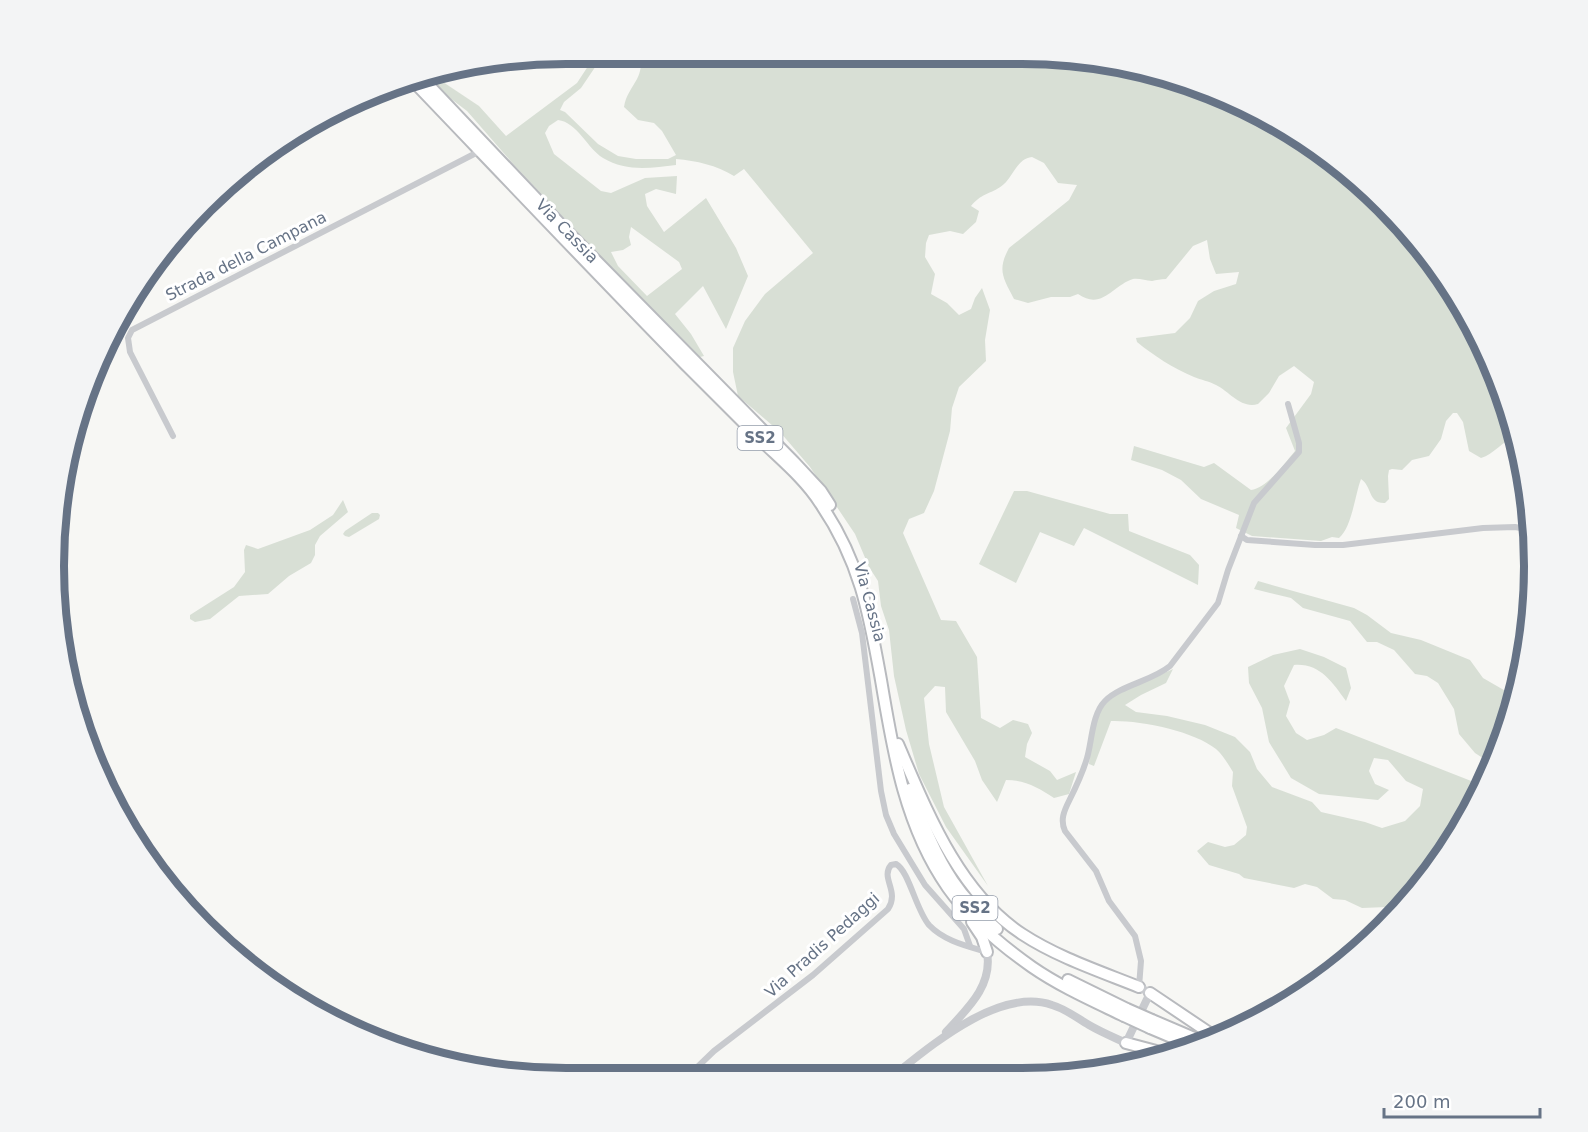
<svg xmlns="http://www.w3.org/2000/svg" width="1588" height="1132" viewBox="0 0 1588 1132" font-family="'DejaVu Sans',sans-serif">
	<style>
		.green { fill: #d8dfd5; fill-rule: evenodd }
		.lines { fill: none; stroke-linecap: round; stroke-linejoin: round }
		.trunk-casing { stroke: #b8babe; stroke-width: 14 }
		.minor { stroke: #c8cace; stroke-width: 6 }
		.tertiary { stroke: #c8cace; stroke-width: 8 }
		.trunk { stroke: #fff; stroke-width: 10 }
		.trunk-bridge-casing { stroke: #b8babe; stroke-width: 14; stroke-linecap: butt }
		.trunk-bridge { stroke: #fff; stroke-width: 10 }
		.labels { text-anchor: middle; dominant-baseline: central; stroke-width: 6; stroke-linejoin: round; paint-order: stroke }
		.shield { fill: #fff; stroke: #949daa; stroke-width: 1.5 }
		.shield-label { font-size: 15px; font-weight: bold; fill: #667386 }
		.street-label { font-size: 16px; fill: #667386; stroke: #fff }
		.rim { fill: none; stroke: #667386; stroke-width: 8 }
	</style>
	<rect width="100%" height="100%" fill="#f7f7f4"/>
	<g class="green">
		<path d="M596,54H604L581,88L564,102L560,110L565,112L598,144L618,156L636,159H668L676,155L662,131L654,123L638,120L624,107C626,95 631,90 637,79C641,72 641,63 643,54H1022L1122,64L1278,123L1407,228L1465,310L1507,401L1515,436C1502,442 1494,454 1481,458L1469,451L1463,422L1457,413H1453L1446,421L1441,439L1429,456L1412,460L1402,470L1392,469L1389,470L1388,476L1389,499L1385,503C1368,504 1372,486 1361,479C1355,495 1352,527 1339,538L1332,537L1321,541L1252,536L1236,528L1239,515L1201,499L1181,480L1162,470L1131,460L1134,446L1204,467L1214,463L1251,490C1268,487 1284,464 1295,451L1286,428L1311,394L1314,382L1294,366L1279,376L1269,393L1258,404C1241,409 1230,392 1216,385C1209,381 1201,380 1194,377C1173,368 1154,356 1137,342L1136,338L1175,333L1190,318L1198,301L1214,291L1236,284L1239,272L1216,274L1210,259L1207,240L1193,246L1166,279C1161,279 1156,280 1152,281C1146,281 1139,278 1133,279C1113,285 1102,311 1078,294L1070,297H1051L1028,303L1014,299C1003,278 997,270 1009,248L1069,200L1077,185L1058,183L1044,163L1032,157C1018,158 1013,176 1004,184C993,194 982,192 971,206L979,211L976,222L963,234L950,231L929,235L926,243L925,257L935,274L931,294L947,303L959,315L971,309L975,298L982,288L990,310L985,340L986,361L959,387L952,408L950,431L934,491L924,513L909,519L903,533L941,620L956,621L977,657L981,718L1000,728L1013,720L1028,724L1032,733L1027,744L1025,757L1050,771L1057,780L1076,772L1069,794L1054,798C1039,788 1025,780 1006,780L997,802L982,780L975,761L946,712L945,687L935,686L924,698L929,744L944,807L988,886L946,827L919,774L906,730L894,676L889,630L881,606L878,581L869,567L855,534L810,467L780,432L738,396L733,372V348L745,321L765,294L813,253L744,169L734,176C716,165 697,161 676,159V165C651,168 626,172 603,158C587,148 577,122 558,120L549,126L545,133L554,154L601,191L611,193L645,178L677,176L676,194L656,189L645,194L647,206L664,232L706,198L736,248L748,276L726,329L703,286L675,314L691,334L704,356L696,358L515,166L467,111L442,92L427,75L435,71L443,82L479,106L506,136L577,83ZM631,227L679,262L682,269L647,296L618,266L611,252L623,250L631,245L629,237Z"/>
		<polygon points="1014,491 1027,491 1110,514 1128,514 1129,531 1190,555 1199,565 1198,585 1084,528 1074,546 1040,532 1016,583 979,564"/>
		<polygon points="343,500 348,512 320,536 315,545 315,555 311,563 289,576 268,594 239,596 210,619 195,622 190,619 190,615 234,587 245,572 244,550 246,545 258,549 310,530 333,515"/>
		<polygon points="372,513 378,513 380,515 379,519 349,537 345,536 343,534 345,531"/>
		<polygon points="1258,581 1354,608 1367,615 1391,633 1421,640 1470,660 1483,678 1509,693 1516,700 1492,764 1475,753 1459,734 1454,709 1438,683 1427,676 1415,674 1394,650 1377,642 1367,642 1350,621 1303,608 1291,598 1254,589"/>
		<path d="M1300,649L1324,657L1346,668L1351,688L1346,701C1332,682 1320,663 1294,665L1284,686L1290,702L1286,716L1296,733L1307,740L1324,735L1336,728L1484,786L1428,877L1398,910L1387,907L1362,908L1345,900L1333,899L1317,887L1305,884L1294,888L1244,878L1239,874L1209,865L1197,851L1208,842L1225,847L1234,845L1246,835L1247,827L1232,786L1233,772C1228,764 1223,755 1216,749C1194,731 1139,720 1111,721L1094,766L1089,764C1091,749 1093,723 1101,710C1113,690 1152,679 1173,669L1166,683L1141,695L1125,705L1136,712L1167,716L1205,725L1235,737L1250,752L1257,769L1272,787L1312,802L1321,812L1365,822L1382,828L1405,821L1420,806L1423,789L1406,781L1388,760L1374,758L1369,771L1375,784L1389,790L1378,800L1319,794L1291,778L1269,742L1262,708L1249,683L1248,667L1273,655Z"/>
	</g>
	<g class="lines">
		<g class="trunk-casing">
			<g id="trunk">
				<polyline points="421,77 566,230 794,462 821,491 830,505"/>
				<path d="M413,81C503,175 593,270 684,363C711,390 739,418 766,445C785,463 806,481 820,503C860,561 869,613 881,680C893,752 905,827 948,888C970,919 1002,946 1032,967C1061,987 1093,1001 1124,1016"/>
				<path d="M898,744C927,811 958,892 1022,934C1057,957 1099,971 1139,987"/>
				<path d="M910,789C922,820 934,853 953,881C965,899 981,915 997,929"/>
				<polyline points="972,922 982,937 987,952"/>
				<polyline points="1068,980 1127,1009"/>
				<polyline points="1150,993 1214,1036"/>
				<polyline points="1152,1020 1199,1040"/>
				<polyline points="1150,1028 1188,1044"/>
				<polyline points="1126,1043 1160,1052"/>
			</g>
		</g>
		<g class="minor">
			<polyline points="173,436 130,352 128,338 132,330 478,152"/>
			<polyline points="1241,536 1247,540 1315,545 1343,545 1483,528 1515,527 1531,530"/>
			<polyline points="853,599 862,633 881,791 886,815 894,834 925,885 964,929 970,946"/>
			<path d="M1139,987L1141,961L1135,936L1109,901L1096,871L1065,831C1060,820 1064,811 1069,801C1076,787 1083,772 1087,758C1092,741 1092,714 1105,701C1121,685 1152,681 1170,666L1218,603L1228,570L1254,503L1299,452V443L1288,404"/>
			<path d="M688,1076L714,1051L813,975L888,909C900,891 880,878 891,865L896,864C909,871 916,910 929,925C944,941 967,946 987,952"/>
		</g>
		<g class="tertiary">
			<path d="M946,1032C967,1009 993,986 987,952"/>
			<path d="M894,1075C933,1044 1000,987 1052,1005C1066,1009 1077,1018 1089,1025C1101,1032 1113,1037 1126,1043L1150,993L1139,987"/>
		</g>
		<use href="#trunk" class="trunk"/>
		<g class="trunk-bridge-casing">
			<g id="trunk-bridge">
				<polyline points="1127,1009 1152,1020"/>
				<polyline points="1124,1016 1150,1028"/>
			</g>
		</g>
		<use href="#trunk-bridge" class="trunk-bridge"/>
	</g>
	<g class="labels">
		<g class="shield">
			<rect x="737.5" y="426" width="45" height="24" rx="4.5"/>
			<rect x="952.5" y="896" width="45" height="24" rx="4.5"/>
		</g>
		<g class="shield-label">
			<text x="760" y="438">SS2</text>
			<text x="975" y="908">SS2</text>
		</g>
		<g class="street-label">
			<text transform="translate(567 231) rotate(46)">Via Cassia</text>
			<text transform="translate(246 256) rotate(-27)">Strada della Campana</text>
			<text transform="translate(870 602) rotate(75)">Via Cassia</text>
			<text transform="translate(822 945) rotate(-42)">Via Pradis Pedaggi</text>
		</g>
	</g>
	<path d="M0 0H1588V1132H0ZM566 64H1022A502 502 0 0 1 1524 566V566A502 502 0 0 1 1022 1068H566A502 502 0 0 1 64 566V566A502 502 0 0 1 566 64Z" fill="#f3f4f5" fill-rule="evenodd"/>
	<path class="rim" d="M566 64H1022A502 502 0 0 1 1524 566V566A502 502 0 0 1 1022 1068H566A502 502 0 0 1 64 566V566A502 502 0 0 1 566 64Z"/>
	<path d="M1384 1108v9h156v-9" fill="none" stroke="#667386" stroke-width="3"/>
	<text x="1393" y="1108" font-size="18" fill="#667386" stroke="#ffffff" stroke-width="4.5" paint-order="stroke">200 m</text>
</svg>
